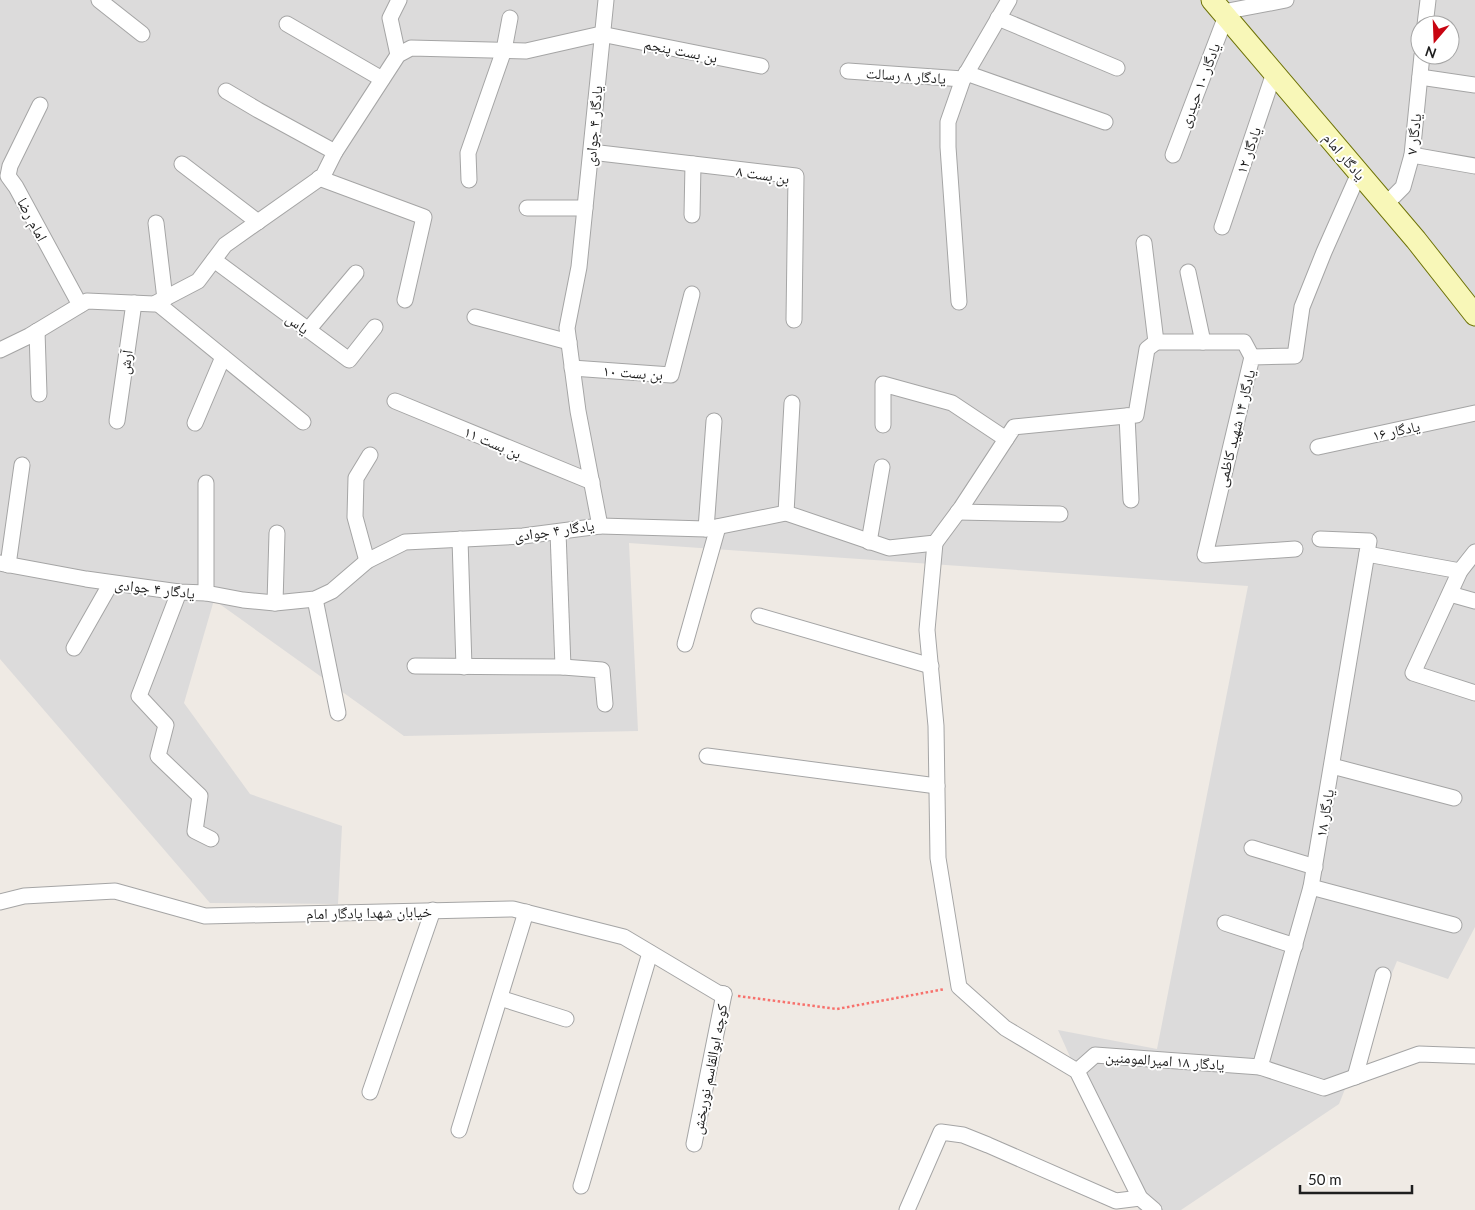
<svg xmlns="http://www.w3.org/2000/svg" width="1475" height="1210" viewBox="0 0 1475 1210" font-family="Lato,'Noto Naskh Arabic',sans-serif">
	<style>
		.residential { fill: #dcdbdb; fill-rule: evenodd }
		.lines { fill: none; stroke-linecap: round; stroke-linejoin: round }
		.street-casing { stroke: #a5a5a5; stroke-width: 17 }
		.secondary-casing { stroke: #6e7307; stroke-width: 23 }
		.path { stroke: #f7716c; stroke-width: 2.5; stroke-dasharray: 2.5 2.5; stroke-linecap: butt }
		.street { stroke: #fff; stroke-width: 15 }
		.secondary { stroke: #f8f7b8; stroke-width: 21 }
		.labels { text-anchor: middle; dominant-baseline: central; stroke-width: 4; stroke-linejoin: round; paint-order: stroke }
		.street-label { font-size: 15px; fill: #1e1e1e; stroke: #fff }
	</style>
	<rect width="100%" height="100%" fill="#efeae4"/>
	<path class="residential" d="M0,0H1475V927L1448,979L1397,961L1339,1104L1181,1210H1139L1058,1030L1157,1049L1248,586L629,543L638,731L404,736L214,600L184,703L250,794L342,826L338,904L210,903L0,659ZM1420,25H1450V55H1420Z"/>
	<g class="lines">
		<g class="street-casing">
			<g id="street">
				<polyline points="99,0 142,34"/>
				<polyline points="1223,12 1286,0"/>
				<polyline points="998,18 1117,68"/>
				<polyline points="287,24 382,79"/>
				<polyline points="1425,25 1428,0"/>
				<polyline points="398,55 390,18 399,0"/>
				<polyline points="848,71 963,79 1009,0"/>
				<polyline points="966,73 1105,122"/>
				<polyline points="1420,77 1475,85"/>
				<polyline points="40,105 10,166 8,176 16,187 80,305"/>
				<polyline points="335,152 398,55 411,48 526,51 601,34 761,66"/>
				<polyline points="591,152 796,176 794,320"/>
				<polyline points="1173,155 1226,16"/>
				<polyline points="1412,155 1475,166"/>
				<polyline points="182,164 258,222"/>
				<polyline points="319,178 424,217 405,300"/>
				<polyline points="469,180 468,153 504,50 510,18"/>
				<polyline points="1386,204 1403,187 1412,155 1422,55"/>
				<polyline points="527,208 585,208"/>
				<polyline points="692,215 693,164"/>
				<polyline points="156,223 165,299"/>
				<polyline points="1222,227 1274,73"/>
				<polyline points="214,260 349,360 375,327"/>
				<polyline points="1188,272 1203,342"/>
				<polyline points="959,302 948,147 948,122 963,79"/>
				<polyline points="157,303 303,422"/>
				<polyline points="475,317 569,342"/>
				<polyline points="308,330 356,273"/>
				<polyline points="37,331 39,394"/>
				<polyline points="1156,342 1244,342 1252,357"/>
				<polyline points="0,350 29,336 87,301 154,304 198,281 225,245 323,176 335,152 258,110 226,91"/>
				<polyline points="572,368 671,375 692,294"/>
				<polyline points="395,401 592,482"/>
				<polyline points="1127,416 1131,500"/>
				<polyline points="117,421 134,303"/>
				<polyline points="195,423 223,357"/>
				<polyline points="883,425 883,384 952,403 1006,439"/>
				<polyline points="1318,447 1475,413"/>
				<polyline points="206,483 206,593"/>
				<polyline points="958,512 1060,514"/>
				<polyline points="786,513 792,403"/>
				<polyline points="600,526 706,529 786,513 889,548 935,543 961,508 1014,427 1136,415 1147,349 1156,342 1144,243"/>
				<polyline points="706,529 714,421"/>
				<polyline points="558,532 563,667"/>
				<polyline points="460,539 464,667"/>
				<polyline points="869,542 882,467"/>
				<polyline points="935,543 927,630 936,726 938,858 959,987 1005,1028 1077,1071 1140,1198 1154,1210"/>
				<polyline points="1295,549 1205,555 1252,357 1295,356 1302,307 1324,252 1359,173"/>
				<polyline points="1475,552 1460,571 1413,673 1475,693"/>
				<polyline points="1367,554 1460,571"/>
				<polyline points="367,561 355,517 356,478 370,455"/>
				<polyline points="0,563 86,579 179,592 206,593 243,600 275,603 315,599 332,591 367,561 405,542 523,536 600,526 578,411 567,328 579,267 606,0"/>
				<polyline points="8,565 22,465"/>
				<polyline points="179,592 139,696 166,725 158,756 200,796 195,831 211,839"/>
				<polyline points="1450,594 1475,601"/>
				<polyline points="315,599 338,713"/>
				<polyline points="275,603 277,533"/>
				<polyline points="759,616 931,666"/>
				<polyline points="685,644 718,527"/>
				<polyline points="74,648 111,583"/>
				<polyline points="415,666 563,667 602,670 605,704"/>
				<polyline points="707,756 937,786"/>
				<polyline points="1332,766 1454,798"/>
				<polyline points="1252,848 1315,867"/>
				<polyline points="1311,887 1454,925"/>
				<polyline points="0,902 24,896 115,891 205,916 513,909 624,937 718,993 724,994"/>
				<polyline points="1225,923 1295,946"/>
				<polyline points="500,998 566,1019"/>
				<polyline points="1260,1067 1311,887 1369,541 1320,539"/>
				<polyline points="1077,1071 1095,1055 1260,1067 1324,1088 1419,1054 1475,1056"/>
				<polyline points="1355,1077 1383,975"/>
				<polyline points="370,1092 433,910"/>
				<polyline points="459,1130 526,912"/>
				<polyline points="694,1144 724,994"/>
				<polyline points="581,1186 650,953"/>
				<polyline points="907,1210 941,1132 963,1135 988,1145 1116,1201 1140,1198"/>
			</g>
		</g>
		<g class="secondary-casing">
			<polyline id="secondary" points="1212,0 1416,240 1475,315"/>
		</g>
		<polyline class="path" points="738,996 837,1009 945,989"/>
		<use href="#street" class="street"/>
		<use href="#secondary" class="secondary"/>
	</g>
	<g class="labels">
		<g class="street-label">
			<text transform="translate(681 50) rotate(11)">بن بست پنجم</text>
			<text transform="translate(906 75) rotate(4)">یادگار ۸ رسالت</text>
			<text transform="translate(1199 85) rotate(-69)">یادگار ۱۰ حیدری</text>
			<text transform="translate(593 126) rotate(-85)">یادگار ۴ جوادی</text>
			<text transform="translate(1413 134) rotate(-83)">یادگار ۷</text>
			<text transform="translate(1248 150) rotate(-71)">یادگار ۱۲</text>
			<text transform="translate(1345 156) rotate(50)">یادگار امام</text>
			<text transform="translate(763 174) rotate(9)">بن بست ۸</text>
			<text transform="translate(33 219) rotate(62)">امام رضا</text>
			<text transform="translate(298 323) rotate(37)">یاس</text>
			<text transform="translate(125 362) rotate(-82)">آرش</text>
			<text transform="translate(633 372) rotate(4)">بن بست ۱۰</text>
			<text transform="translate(1235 428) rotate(-76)">یادگار ۱۴ شهید کاظمی</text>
			<text transform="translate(1396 430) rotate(-12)">یادگار ۱۶</text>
			<text transform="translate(493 442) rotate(23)">بن بست ۱۱</text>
			<text transform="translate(554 530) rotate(-8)">یادگار ۴ جوادی</text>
			<text transform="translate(155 588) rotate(7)">یادگار ۴ جوادی</text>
			<text transform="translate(1324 813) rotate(-80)">یادگار ۱۸</text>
			<text transform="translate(369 912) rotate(-1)">خیابان شهدا یادگار امام</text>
			<text transform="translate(1165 1060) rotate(4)">یادگار ۱۸ امیرالمومنین</text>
			<text transform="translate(709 1069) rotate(-79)">کوچه ابوالقاسم نوربخش</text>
		</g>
	</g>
	<g transform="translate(1435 40) rotate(199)"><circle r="24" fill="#ffffff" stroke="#a5a5a5"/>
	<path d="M0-4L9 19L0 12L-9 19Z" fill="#c80411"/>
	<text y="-8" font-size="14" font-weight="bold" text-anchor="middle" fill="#1e1e1e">N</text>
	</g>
	<path d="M1300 1185v8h112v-8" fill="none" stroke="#1e1e1e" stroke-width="2.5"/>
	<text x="1308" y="1185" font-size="15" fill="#1e1e1e" stroke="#ffffff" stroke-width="4" paint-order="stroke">50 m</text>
</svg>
